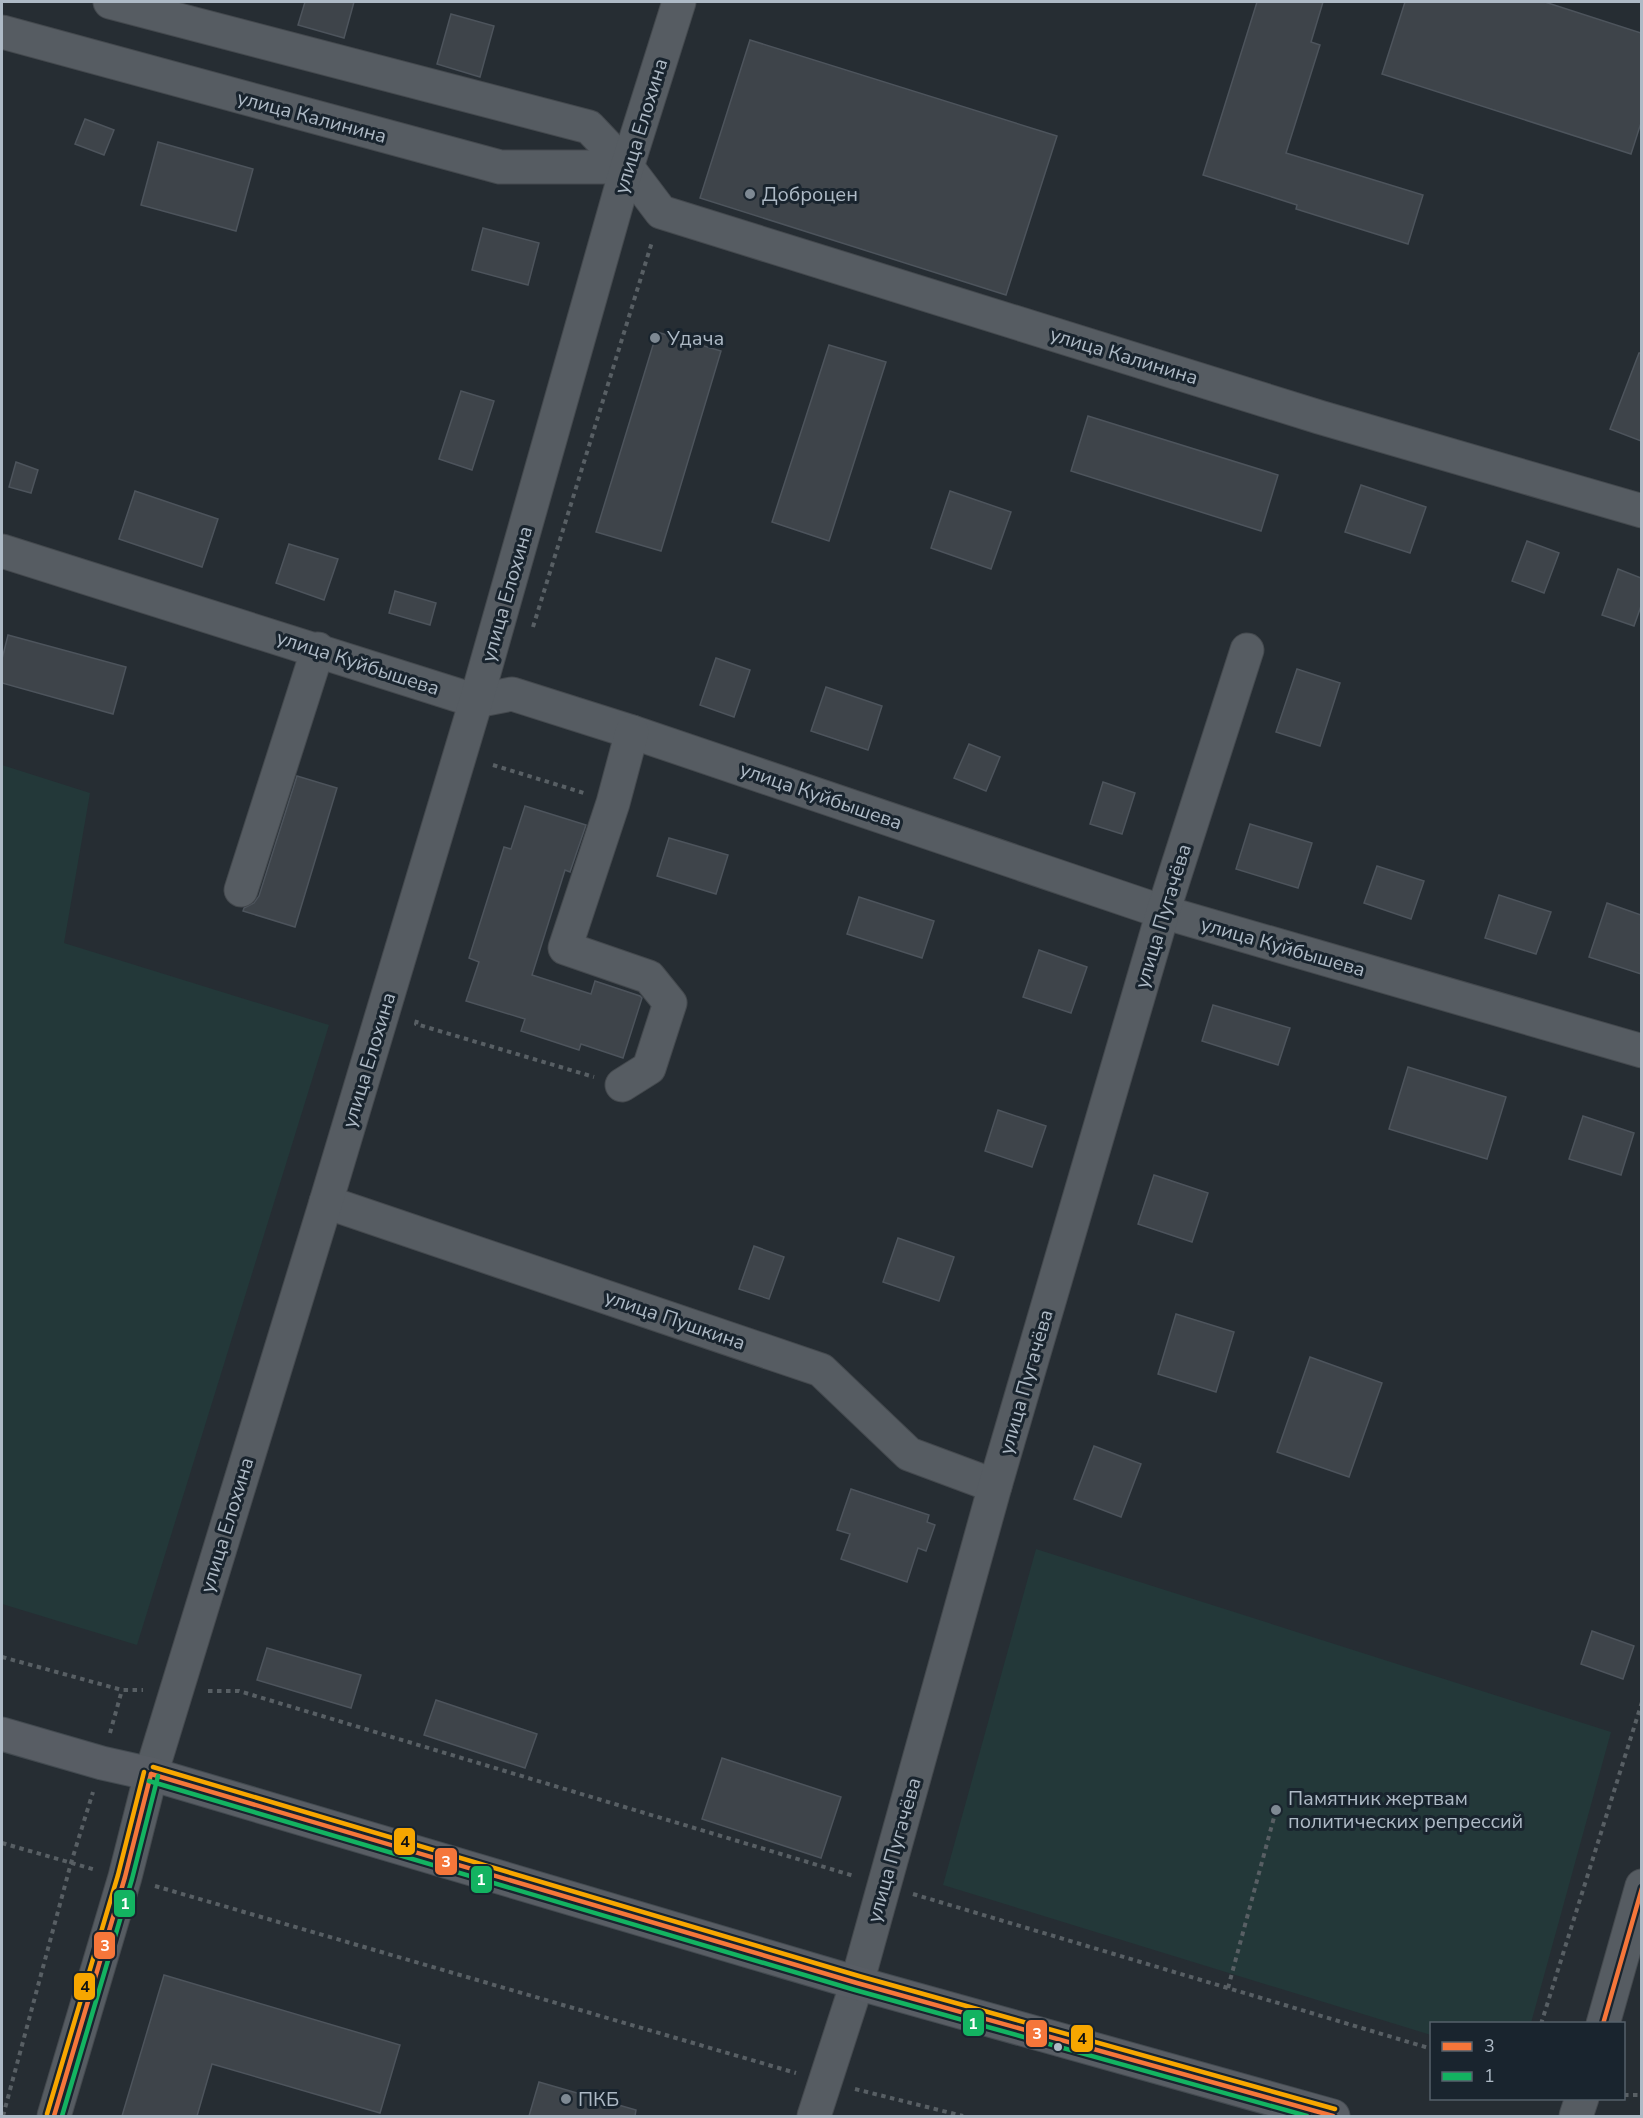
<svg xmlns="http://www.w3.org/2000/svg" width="1643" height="2118" viewBox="0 0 1643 2118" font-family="'Nunito Sans',sans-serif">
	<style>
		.green { fill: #233839 }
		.building { fill: #3e444a; stroke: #4d545c; stroke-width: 1.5 }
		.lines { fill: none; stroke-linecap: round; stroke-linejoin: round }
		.minor-casing { stroke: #44494e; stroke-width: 35 }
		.major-casing { stroke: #434a50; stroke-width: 35 }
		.path { stroke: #585f64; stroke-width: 4; stroke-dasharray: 4.5 4.5; stroke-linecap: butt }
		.minor { stroke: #565c62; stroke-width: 33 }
		.major { stroke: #585d64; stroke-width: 33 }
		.bus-1-casing { stroke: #19242e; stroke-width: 9 }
		.bus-2-casing { stroke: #19242e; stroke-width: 9 }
		.bus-3-casing { stroke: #19242e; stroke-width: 9 }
		.bus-1 { stroke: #f5763a; stroke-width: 4.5 }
		.bus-2 { stroke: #13b361; stroke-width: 4.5 }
		.bus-3 { stroke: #f7a600; stroke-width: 4.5 }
		.poi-dot { fill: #7e8993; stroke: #19242e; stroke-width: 2 }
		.bus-dot { fill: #aebac6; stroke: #19242e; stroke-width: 2 }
		.labels { text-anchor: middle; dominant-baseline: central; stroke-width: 6; stroke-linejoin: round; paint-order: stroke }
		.street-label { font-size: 20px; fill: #aebac6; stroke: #19242e }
		.poi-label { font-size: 20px; fill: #aebac6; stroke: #19242e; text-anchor: start }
		.line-badge { stroke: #19242e; stroke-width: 2 }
		.badge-label { font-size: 16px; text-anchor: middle; font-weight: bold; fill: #fff }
		.pale-badge-label { font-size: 16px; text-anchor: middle; font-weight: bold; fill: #111 }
	</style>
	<rect width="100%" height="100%" fill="#262d33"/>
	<g class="green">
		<polygon points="2,765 90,793 64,943 329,1025 137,1645 2,1604"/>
		<polygon points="1036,1549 1611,1732 1531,2023 1432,2024 1431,2035 943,1885"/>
	</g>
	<g class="building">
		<polygon points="305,2 354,2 344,38 298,25"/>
		<polygon points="1257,2 1323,2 1311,42 1320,45 1286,153 1423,195 1408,244 1296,209 1297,205 1203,175"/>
		<polygon points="1405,2 1545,2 1641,33 1641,123 1631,154 1382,74"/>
		<polygon points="451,14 494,26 480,77 437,64"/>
		<polygon points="750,40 1057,136 1006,295 700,198"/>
		<polygon points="85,119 114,130 104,155 75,144"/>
		<polygon points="158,142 253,169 236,231 141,205"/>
		<polygon points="483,228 539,243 528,285 472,270"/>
		<polygon points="657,332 721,351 661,551 596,532"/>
		<polygon points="829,345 886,362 829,541 772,522"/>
		<polygon points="1639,353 1641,353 1641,441 1610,429"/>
		<polygon points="461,391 494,401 472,470 439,459"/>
		<polygon points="1088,416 1278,475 1261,531 1071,471"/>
		<polygon points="16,462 38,470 31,493 9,487"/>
		<polygon points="1361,485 1426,507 1410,553 1345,532"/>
		<polygon points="135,491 218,519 202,567 119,539"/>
		<polygon points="950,491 1011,512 991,569 931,548"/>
		<polygon points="1527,541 1559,553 1544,593 1512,581"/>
		<polygon points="289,544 338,559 324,600 276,583"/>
		<polygon points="1618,569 1641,578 1641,606 1634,626 1602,615"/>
		<polygon points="395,591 436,603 430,625 389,613"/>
		<polygon points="8,635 126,667 113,714 2,683 2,659"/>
		<polygon points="716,658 750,670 734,717 700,705"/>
		<polygon points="1297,669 1340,683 1320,746 1276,732"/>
		<polygon points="826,687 882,706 868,750 811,731"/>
		<polygon points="969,744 1000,757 986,791 954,778"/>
		<polygon points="297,776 337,788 295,927 243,911 244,908 254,903 259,896"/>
		<polygon points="1103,782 1135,793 1122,834 1090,824"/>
		<polygon points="525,806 586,825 570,872 565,870 532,975 591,994 595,981 640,996 642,998 623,1058 581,1044 579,1050 521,1031 525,1019 466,1001 479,962 469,958 504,847 511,849"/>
		<polygon points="1250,824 1312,843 1298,888 1236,869"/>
		<polygon points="669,838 728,855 716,894 657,876"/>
		<polygon points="1377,866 1424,881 1411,919 1364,903"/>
		<polygon points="1499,895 1551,912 1536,954 1485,938"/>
		<polygon points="859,897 934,921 922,958 847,934"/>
		<polygon points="1607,903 1641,915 1641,974 1589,957"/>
		<polygon points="1039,950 1087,967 1071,1013 1023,997"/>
		<polygon points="1213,1005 1290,1028 1278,1065 1202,1041"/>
		<polygon points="1408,1067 1506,1097 1487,1159 1389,1129"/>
		<polygon points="998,1110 1046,1126 1032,1167 985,1151"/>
		<polygon points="1583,1116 1634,1133 1621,1175 1569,1159"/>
		<polygon points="1154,1175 1208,1193 1192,1242 1138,1224"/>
		<polygon points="898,1238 954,1257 939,1301 883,1282"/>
		<polygon points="754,1246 784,1257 769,1299 739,1289"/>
		<polygon points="1176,1314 1234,1332 1216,1392 1158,1374"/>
		<polygon points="1310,1357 1382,1383 1349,1477 1277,1452"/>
		<polygon points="1094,1446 1141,1464 1121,1517 1074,1499"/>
		<polygon points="851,1489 929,1515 927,1522 935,1525 926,1551 918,1548 907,1582 841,1559 850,1534 837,1530"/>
		<polygon points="1592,1631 1634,1646 1623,1679 1581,1664"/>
		<polygon points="267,1648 361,1675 351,1708 257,1680"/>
		<polygon points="436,1700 537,1734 525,1768 424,1735"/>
		<polygon points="722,1758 841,1797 821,1858 702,1819"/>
		<polygon points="164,1975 400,2045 380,2113 212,2064 197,2116 122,2116"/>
		<polygon points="539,2082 636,2110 635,2116 529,2116"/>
	</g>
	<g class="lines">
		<g class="minor-casing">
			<g id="minor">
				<polyline points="110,2 589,127 627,167 661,212 1319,417 1642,511"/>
				<polyline points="2,32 500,167 627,167"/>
				<polyline points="2,551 476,701 512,694 632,732 1163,912 1642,1051"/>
				<polyline points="241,890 318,649"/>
				<polyline points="622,1085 649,1068 670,1003 649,977 565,948 613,803 632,732"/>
				<polyline points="326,1202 821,1370 909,1454 995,1486"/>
				<polyline points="1603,2024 1642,1886"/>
				<polyline points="54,2116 125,1877 151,1774 326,1202 476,701 627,167 679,2"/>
				<polyline points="814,2116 857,1983 995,1486 1163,912 1247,650"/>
				<polyline points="1576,2116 1582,2098"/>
			</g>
		</g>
		<g class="major-casing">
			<polyline id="major" points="2,1734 102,1763 151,1774 857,1983 1333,2116"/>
		</g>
		<g class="path">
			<polyline points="533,627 652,242"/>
			<polyline points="493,765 584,793"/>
			<polyline points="417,1020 416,1024 594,1077"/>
			<polyline points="2,1657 122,1690 143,1690"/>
			<polyline points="208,1691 239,1691 854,1876"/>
			<polyline points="110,1733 122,1690"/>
			<polyline points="2,1843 96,1870"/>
			<polyline points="155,1886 796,2073"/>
			<polyline points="913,1894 1432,2049"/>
			<polyline points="1228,1988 1276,1810"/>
			<polyline points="1541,2024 1642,1702"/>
			<polyline points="855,2089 963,2116"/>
			<polyline points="1624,2095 1642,2095"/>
			<polyline points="3,2116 71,1863 93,1792"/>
		</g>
		<use href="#minor" class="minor"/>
		<use href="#major" class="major"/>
		<g class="bus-1-casing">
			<g id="bus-1">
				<polyline points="151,1774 857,1983 1333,2116"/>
				<polyline points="1603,2024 1642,1888"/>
				<polyline points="54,2116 125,1877 151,1774"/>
			</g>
		</g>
		<g class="bus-2-casing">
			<g id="bus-2">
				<polyline points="149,1781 855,1990 1307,2116"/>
				<polyline points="62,2116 132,1879 158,1776"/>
			</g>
		</g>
		<g class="bus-3-casing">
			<g id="bus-3">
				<polyline points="153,1767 859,1976 1335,2109"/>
				<polyline points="47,2114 118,1875 144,1772"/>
			</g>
		</g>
		<use href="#bus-1" class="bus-1"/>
		<use href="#bus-2" class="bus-2"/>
		<use href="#bus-3" class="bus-3"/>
	</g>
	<g class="poi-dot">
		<circle cx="750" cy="194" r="6"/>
		<circle cx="655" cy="338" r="6"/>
		<circle cx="1276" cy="1810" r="6"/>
		<circle cx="566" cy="2099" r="6"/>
	</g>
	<circle class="bus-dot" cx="1058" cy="2047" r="5"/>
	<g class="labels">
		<g class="street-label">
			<text transform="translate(312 117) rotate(15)">улица Калинина</text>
			<text transform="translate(641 126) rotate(-73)">улица Елохина</text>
			<text transform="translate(1124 356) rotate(17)">улица Калинина</text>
			<text transform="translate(507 594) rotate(-74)">улица Елохина</text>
			<text transform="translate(358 663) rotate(18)">улица Куйбышева</text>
			<text transform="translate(821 796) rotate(19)">улица Куйбышева</text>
			<text transform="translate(1163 916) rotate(-73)">улица Пугачёва</text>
			<text transform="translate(1283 947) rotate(16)">улица Куйбышева</text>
			<text transform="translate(369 1060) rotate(-73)">улица Елохина</text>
			<text transform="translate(675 1320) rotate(19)">улица Пушкина</text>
			<text transform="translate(1026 1382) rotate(-74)">улица Пугачёва</text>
			<text transform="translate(227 1525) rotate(-73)">улица Елохина</text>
			<text transform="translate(894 1850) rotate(-74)">улица Пугачёва</text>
		</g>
		<g class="poi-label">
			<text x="762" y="194">Доброцен</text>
			<text x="667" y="338">Удача</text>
			<text x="1288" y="1798">Памятник жертвам<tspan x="1288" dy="23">политических репрессий</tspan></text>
			<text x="578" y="2099">ПКБ</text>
		</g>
	</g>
	<g class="line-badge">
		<rect x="393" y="1827" width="23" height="29" rx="6" fill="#f7a600"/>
		<rect x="434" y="1847" width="24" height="29" rx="6" fill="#f5763a"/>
		<rect x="470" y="1865" width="23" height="29" rx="6" fill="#13b361"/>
		<rect x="113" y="1889" width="23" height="29" rx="6" fill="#13b361"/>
		<rect x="93" y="1931" width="23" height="29" rx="6" fill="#f5763a"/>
		<rect x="73" y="1972" width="23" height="29" rx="6" fill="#f7a600"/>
		<rect x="962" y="2009" width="23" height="28" rx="6" fill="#13b361"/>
		<rect x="1025" y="2019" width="23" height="29" rx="6" fill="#f5763a"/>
		<rect x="1070" y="2024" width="24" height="29" rx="6" fill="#f7a600"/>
	</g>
	<g class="badge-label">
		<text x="446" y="1867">3</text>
		<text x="481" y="1885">1</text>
		<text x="125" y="1909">1</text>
		<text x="105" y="1951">3</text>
		<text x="973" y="2029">1</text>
		<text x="1037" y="2039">3</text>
	</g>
	<g class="pale-badge-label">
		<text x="405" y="1847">4</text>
		<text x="85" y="1992">4</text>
		<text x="1082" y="2044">4</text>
	</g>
	<rect width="1643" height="2118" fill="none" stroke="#aebac6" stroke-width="6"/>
	<rect x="1430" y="2022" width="195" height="78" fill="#19242e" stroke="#55606b" stroke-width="1.5"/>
	<rect x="1442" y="2042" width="30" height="9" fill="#f5763a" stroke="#55606b" stroke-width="1.5"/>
	<text x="1484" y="2052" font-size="18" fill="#aebac6">3</text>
	<rect x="1442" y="2072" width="30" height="9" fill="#13b361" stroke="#55606b" stroke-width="1.5"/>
	<text x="1484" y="2082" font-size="18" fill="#aebac6">1</text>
</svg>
